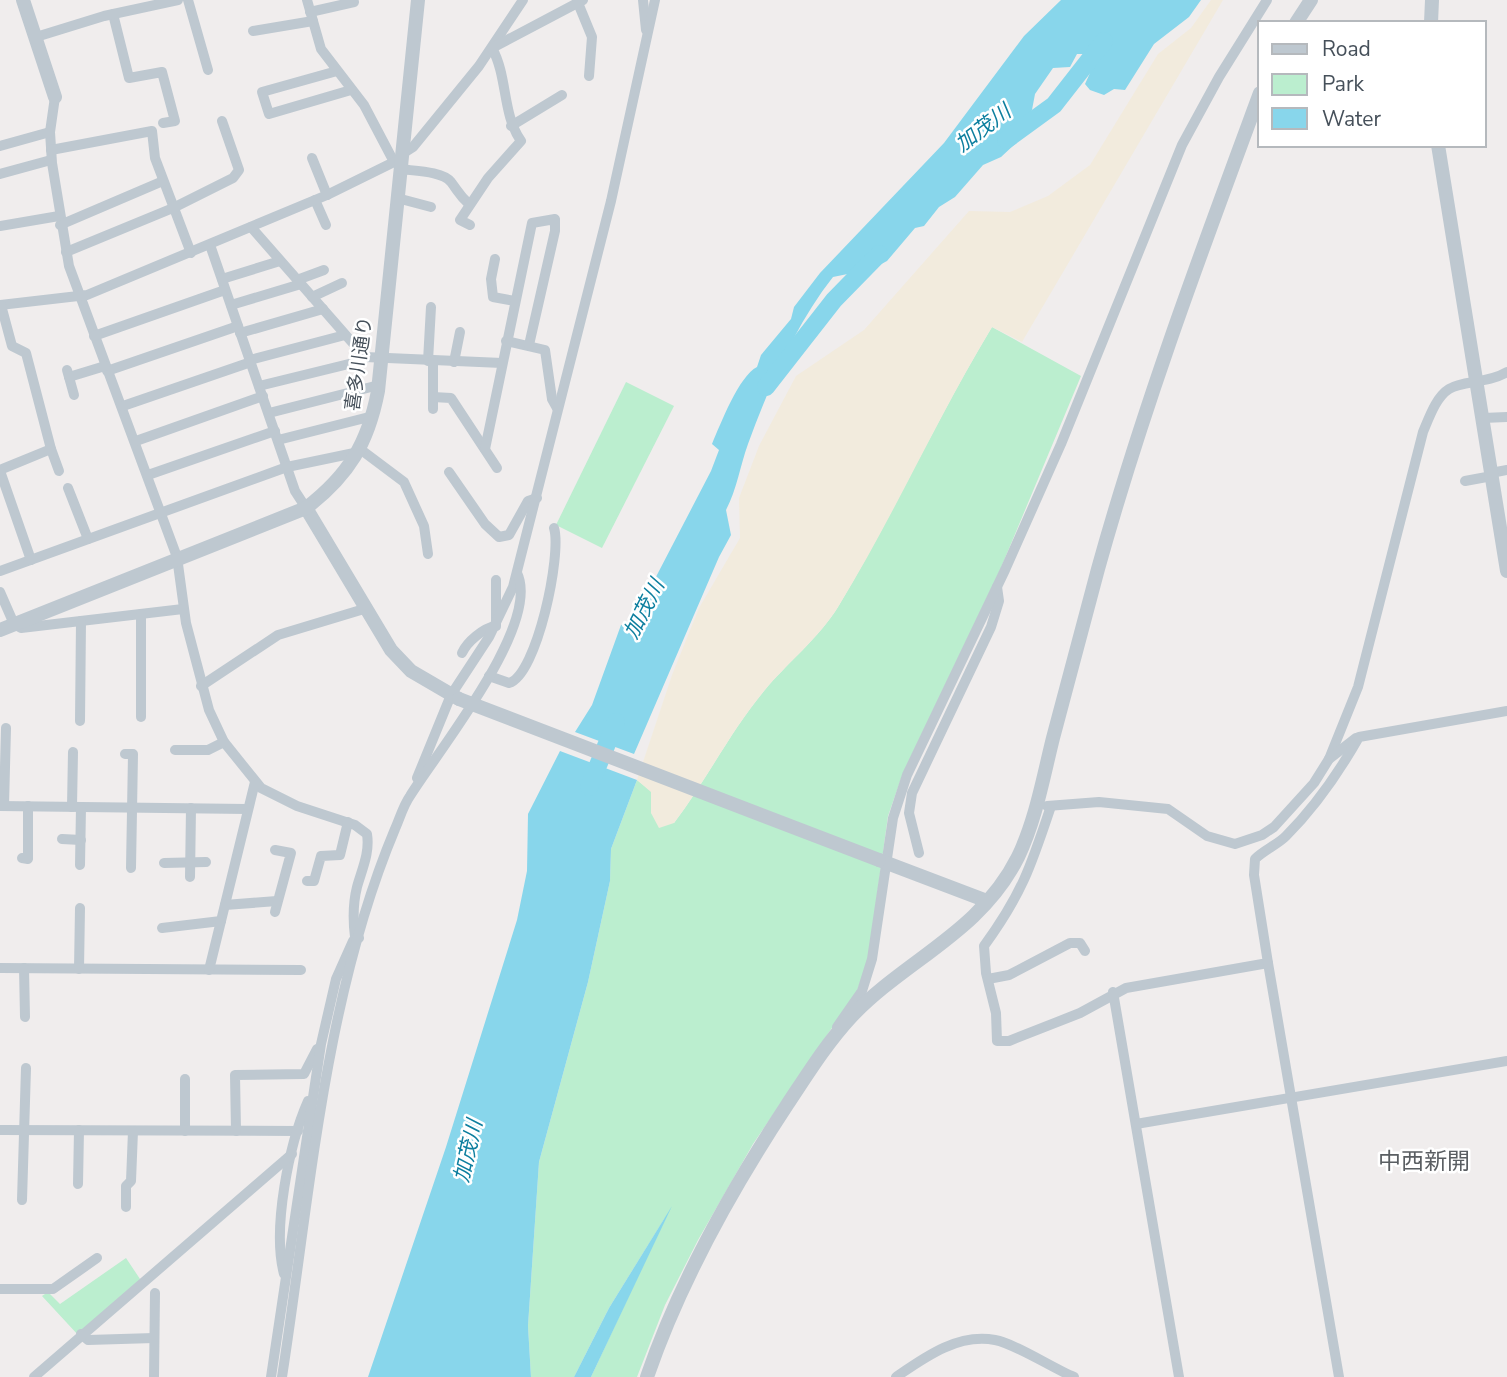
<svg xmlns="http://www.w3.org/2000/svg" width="1507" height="1377" viewBox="0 0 1507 1377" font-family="'Nunito Sans','Noto Sans JP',sans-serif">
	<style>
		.green { fill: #bbeecf }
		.sand { fill: #f2ebdd }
		.water { fill: #88d6eb }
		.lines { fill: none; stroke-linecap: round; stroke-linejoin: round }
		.river { stroke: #88d6eb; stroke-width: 18 }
		.minor { stroke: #bec8d0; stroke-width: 10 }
		.tertiary { stroke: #bec8d0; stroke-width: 14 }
		.tertiary-bridge { stroke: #bec8d0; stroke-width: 14 }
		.labels { text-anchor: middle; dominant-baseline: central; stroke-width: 5; stroke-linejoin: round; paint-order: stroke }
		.street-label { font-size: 19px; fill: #46505a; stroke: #fff }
		.water-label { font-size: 21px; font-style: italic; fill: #0d7f9f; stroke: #fff }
		.quarter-label { font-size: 23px; fill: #5a5e62; stroke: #fff }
	</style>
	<rect width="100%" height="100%" fill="#f0eded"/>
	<g class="green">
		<path d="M992,327L1081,376L1000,570L903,773L888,816L868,960L857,991L753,1144L698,1240L665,1305L637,1377H591L666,1216L609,1308L574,1377H531L528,1326L539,1162L588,982L610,881L611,849L637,780L651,791V813L674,823C706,781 730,732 764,691C787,663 819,638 838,607C893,515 937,418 992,327Z"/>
		<polygon points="626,382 674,406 602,548 556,525"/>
		<polygon points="126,1258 142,1282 79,1336 42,1296 48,1292 60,1304"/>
	</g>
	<path class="sand" d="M1211,0H1223L1022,342L992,327C937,418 894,516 838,607C819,638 787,663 764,691C730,732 706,781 674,823L659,828L651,813V792L637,780L672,675L699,608L740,538L739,498L759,446L796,376L864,330L969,211L1010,212L1048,196L1090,165L1158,54L1191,28Z"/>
	<g class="water">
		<path d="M1061,0H1201L1189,17L1154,44L1125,90L1114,89L1104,95L1090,90L1085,84L1090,73L1086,71L1092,63L1086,54H1077L1070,67L1053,68L1035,94L1032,110L1015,144L1001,157L983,165L955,197L939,207L924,226L915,228L887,261L872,269L833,277C795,325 769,387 748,444C740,466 737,489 726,510L731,535L719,557L634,754L575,732L592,705L621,625L632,623L711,471L719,450L712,444C721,423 739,376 757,367L761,355L791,319L794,307L820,273L944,143L1024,36Z"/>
		<polygon points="560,751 637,780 611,849 610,881 588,982 539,1162 528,1326 531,1377 368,1377 446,1147 517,920 527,871 528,814"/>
		<polygon points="672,1206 591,1377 574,1377 609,1308"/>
	</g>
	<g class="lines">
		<g class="river">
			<polyline points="1006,140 1054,105 1104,41"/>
			<polyline points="766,387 834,300 879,254"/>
			<polyline points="589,787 616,722"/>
		</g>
		<g class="minor">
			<polyline points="188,0 208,70"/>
			<polyline points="307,0 321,49 364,105 394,162"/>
			<polyline points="643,0 646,30"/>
			<polyline points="578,3 592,37 589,76"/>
			<polyline points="310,12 354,2"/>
			<polyline points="113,14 129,78 162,72 175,121 163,123"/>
			<polyline points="253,31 313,21"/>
			<polyline points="36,37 104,16 178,0"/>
			<polyline points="337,71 262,92 269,114 351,90"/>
			<path d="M55,97L50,132L52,163L69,266L177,557L186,623L209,710L224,742L261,788L297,806L355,825L367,834C370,853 362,869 357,887C353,903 353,921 355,937L359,938"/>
			<polyline points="511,126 562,95"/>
			<polyline points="0,146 50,132"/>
			<polyline points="51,150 152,131 155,158 191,253"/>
			<polyline points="402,154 413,147 479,66 523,0"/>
			<polyline points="312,158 327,195"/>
			<path d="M400,169C413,171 443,171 451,182C458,191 459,195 469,204"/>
			<polyline points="0,174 51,160"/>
			<polyline points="397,198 431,207"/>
			<polyline points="315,200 326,225"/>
			<polyline points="60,225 163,181"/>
			<path d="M470,225L460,220L488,178L521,141C502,114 508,77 492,48L583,0"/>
			<polyline points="0,226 59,216"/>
			<polyline points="251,227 365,357 502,363"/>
			<polyline points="210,245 295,491 306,508"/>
			<polyline points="66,252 173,208 233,178 239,170 222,121"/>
			<polyline points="495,259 491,279 493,297 515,301"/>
			<polyline points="222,279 280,261"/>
			<polyline points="297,280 324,270"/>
			<polyline points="312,297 342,283"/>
			<polyline points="0,305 87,295 327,195 394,162 401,163"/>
			<polyline points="231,305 301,284"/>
			<polyline points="240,333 323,309"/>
			<polyline points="94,336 225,290"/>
			<polyline points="506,341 545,350 552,399 557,408"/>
			<polyline points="250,360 345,335"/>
			<polyline points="428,361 431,307"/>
			<polyline points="433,361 433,409"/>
			<polyline points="454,362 460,332"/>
			<polyline points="67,370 74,395"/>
			<polyline points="107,371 238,326"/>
			<polyline points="69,377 105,366"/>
			<polyline points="259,386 361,361 365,357"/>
			<polyline points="433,397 451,398 497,468"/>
			<polyline points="123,406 251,362"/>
			<polyline points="269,413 379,385"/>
			<polyline points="1483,418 1507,417"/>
			<polyline points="278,440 373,416"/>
			<polyline points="136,441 263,396"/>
			<polyline points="51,449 59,471"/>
			<polyline points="360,449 404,482 424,526 428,554"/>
			<polyline points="485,449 532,223 555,219 555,231 529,345"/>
			<polyline points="0,470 51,449 26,353 12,346 1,305"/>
			<polyline points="0,471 31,560"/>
			<polyline points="449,472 485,524 499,537 509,535 528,501 537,498"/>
			<polyline points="1491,473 1507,470"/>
			<polyline points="148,475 275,431"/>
			<polyline points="1465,481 1492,476"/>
			<polyline points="68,488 88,539"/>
			<polyline points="0,571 287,467 359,452"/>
			<polyline points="0,592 14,624 21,628 183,609"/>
			<polyline points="141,614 141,717"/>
			<path d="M462,653C467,642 483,628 496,626V580"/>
			<path d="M489,676L509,683C537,675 562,554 554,528"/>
			<polyline points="201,686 278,635 364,609"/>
			<polyline points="80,721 81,621"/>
			<polyline points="175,750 208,750 224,742"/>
			<polyline points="125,754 133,754 131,868"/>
			<path d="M1329,759L1358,687L1423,432C1429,418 1436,397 1449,389C1463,380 1487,384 1507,372"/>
			<polyline points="417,778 451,695 489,637 513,587 611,201 655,0"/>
			<polyline points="0,806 247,809"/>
			<polyline points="4,806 6,728"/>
			<polyline points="1047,806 1099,802 1168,809 1207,836 1235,844 1262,835 1274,827 1314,783 1329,759 1356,738"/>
			<path d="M1051,806C1031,866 1022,894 984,946L986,973L996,1013L997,1041H1009L1080,1013L1126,988L1268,963"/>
			<polyline points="72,807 73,752"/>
			<polyline points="62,839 81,840"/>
			<polyline points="275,850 291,853 275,912"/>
			<polyline points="919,853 909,813 912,793 991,627 999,601 997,587"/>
			<polyline points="22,858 28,859 28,806"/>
			<polyline points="164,863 206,862"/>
			<polyline points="80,865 81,807"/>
			<polyline points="190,877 191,808"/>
			<polyline points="307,881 314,881 321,856 340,855 348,822"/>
			<polyline points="225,905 277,901"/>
			<polyline points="162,928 221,921"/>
			<polyline points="0,968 301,970"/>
			<polyline points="24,968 25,1017"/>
			<polyline points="79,969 80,908"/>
			<polyline points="209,970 255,782"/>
			<polyline points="988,979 1009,975 1070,943 1080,943 1085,951"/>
			<polyline points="1113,992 1179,1377"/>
			<polyline points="837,1027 862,991 872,959 893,818 907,775 1005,570 1061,444 1182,145 1219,77 1267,0"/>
			<polyline points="185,1079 185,1131"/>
			<polyline points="1136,1124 1507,1061"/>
			<polyline points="0,1130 298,1131"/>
			<polyline points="236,1131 235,1075 304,1074 317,1049"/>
			<polyline points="78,1184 79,1130"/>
			<polyline points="22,1200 26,1068"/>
			<polyline points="126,1207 126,1186 131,1181 133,1131"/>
			<path d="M284,1274C272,1229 289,1144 308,1101"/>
			<polyline points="0,1289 53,1289 97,1258"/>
			<polyline points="81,1334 88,1340 154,1338"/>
			<polyline points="34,1377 292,1154"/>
			<polyline points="154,1377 155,1293"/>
			<polyline points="271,1377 321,1044 336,979 353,941"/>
			<path d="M282,1377C310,1197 324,998 395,829C400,818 403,806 410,796C437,752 542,624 517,573"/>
			<path d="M896,1377C925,1357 958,1333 995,1340C1016,1344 1052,1368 1074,1377"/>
			<path d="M1339,1377L1268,963L1254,875L1255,859C1264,850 1277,845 1286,836C1316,806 1338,774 1359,737L1507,711"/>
		</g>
		<g class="tertiary">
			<polyline points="23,0 55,97"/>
			<polyline points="1296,23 1311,0"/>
			<polyline points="1431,23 1432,0"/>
			<polyline points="1438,145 1507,571"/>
			<polyline points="306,508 391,650 411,671 459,699"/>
			<path d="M0,630L306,508C349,475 368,443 378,391L418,0"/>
			<polyline points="879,860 987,901"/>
			<path d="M647,1377C680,1281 731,1190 787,1105C807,1075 826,1044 851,1017C906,959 980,933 1018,857C1036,819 1043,778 1053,738C1068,682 1083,625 1098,569C1143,407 1202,250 1260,93"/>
		</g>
		<polyline class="tertiary-bridge" points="459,699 879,860"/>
	</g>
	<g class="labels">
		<g class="street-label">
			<text transform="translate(359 364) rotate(-82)">喜多川通り</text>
		</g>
		<g class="water-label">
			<text transform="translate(983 128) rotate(-37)">加茂川</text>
			<text transform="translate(644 609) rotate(-63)">加茂川</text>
			<text transform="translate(468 1151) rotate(-77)">加茂川</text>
		</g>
		<g class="quarter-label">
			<text x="1424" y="1161">中西新開</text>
		</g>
	</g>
	<rect x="1258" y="21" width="228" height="126" fill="#ffffff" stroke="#b5b9bd" stroke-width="2"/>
	<rect x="1272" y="44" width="35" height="10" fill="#bec8d0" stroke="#b5b9bd" stroke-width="2"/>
	<text x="1322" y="56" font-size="21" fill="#46505a">Road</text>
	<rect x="1272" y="74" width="35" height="21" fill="#bbeecf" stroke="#b5b9bd" stroke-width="2"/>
	<text x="1322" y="91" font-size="21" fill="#46505a">Park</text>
	<rect x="1272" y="108" width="35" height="21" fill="#88d6eb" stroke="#b5b9bd" stroke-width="2"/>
	<text x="1322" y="126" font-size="21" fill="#46505a">Water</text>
</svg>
